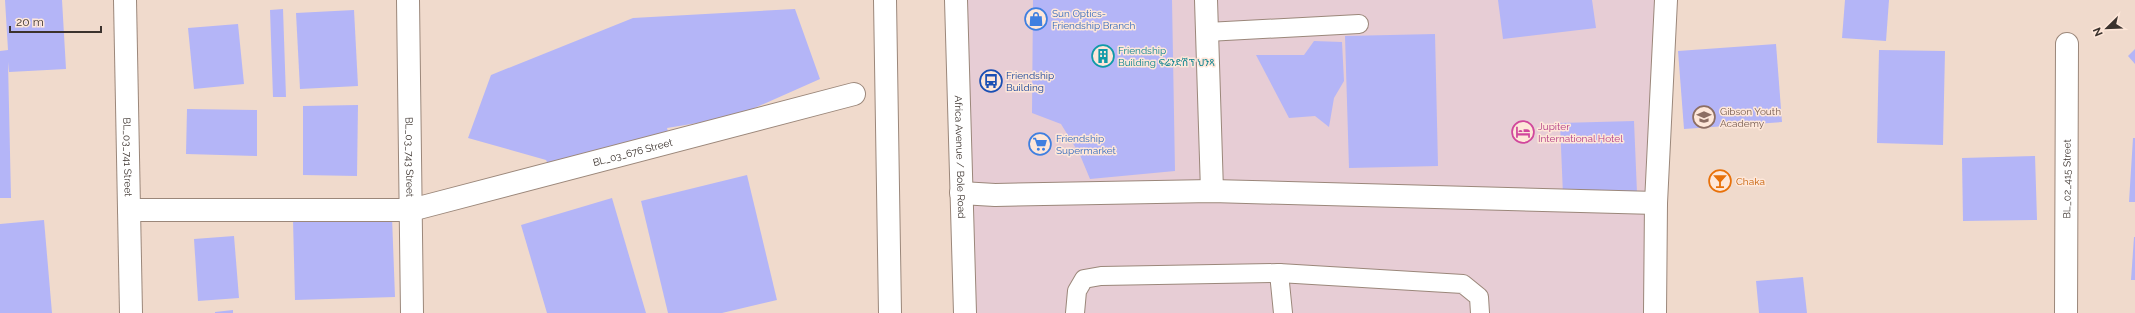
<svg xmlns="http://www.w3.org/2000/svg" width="2135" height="313" viewBox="0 0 2135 313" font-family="Raleway,'Noto Sans Ethiopic',sans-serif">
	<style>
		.commercial { fill: #e7cdd5 }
		.building { fill: #b4b5f7 }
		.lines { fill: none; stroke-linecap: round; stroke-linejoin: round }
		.service-casing { stroke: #9b877a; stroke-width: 20 }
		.minor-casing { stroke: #9b877a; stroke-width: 24 }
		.primary-casing { stroke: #9b877a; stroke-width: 24 }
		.service { stroke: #fff; stroke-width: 18 }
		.minor { stroke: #fff; stroke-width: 22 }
		.primary { stroke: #fff; stroke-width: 22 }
		.labels { text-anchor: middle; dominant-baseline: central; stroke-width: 3; stroke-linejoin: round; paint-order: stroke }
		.shop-label { font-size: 10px; fill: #366cbe; stroke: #fee7d9; text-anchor: start }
		.culture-label { font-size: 10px; fill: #0d838f; stroke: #fee7d9; text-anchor: start }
		.transit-label { font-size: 10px; fill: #164399; stroke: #fee7d9; text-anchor: start }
		.education-label { font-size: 10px; fill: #785e54; stroke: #fee7d9; text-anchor: start }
		.hotel-label { font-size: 10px; fill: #b23c85; stroke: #fee7d9; text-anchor: start }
		.street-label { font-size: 10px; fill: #3b322d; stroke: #fee7d9 }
		.food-label { font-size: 10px; fill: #c56008; stroke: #fee7d9; text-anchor: start }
	</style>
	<rect width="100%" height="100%" fill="#f0dacc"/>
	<polygon class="commercial" points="967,0 1655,0 1649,313 971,313"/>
	<g class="building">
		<polygon points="5,0 62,0 66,69 9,72 8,62 11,198 0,198 0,51 8,50"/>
		<polygon points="1033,0 1172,0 1175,171 1090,179 1080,155 1061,124 1032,113"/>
		<polygon points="1498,0 1592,0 1596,28 1503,39"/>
		<polygon points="1845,0 1889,0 1886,41 1842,38"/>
		<polygon points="283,9 286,97 273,97 270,10"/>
		<polygon points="795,9 820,79 734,117 667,128 673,150 555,178 546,160 468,138 491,75 633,18"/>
		<polygon points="354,10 358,86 300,89 296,13"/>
		<polygon points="238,24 244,84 194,89 188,28"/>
		<polygon points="1435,34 1438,166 1349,168 1345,36"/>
		<polygon points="1314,41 1342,42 1344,81 1334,98 1329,127 1315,116 1289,118 1256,55 1304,55"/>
		<polygon points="1776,44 1782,122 1684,129 1678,51"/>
		<polygon points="2135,49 2135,64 2128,56"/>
		<polygon points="1879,50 1945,51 1943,145 1877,143"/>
		<polygon points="358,105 357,176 303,175 303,106"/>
		<polygon points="187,109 257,110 257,156 186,154"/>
		<polygon points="1634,121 1637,193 1563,195 1560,123"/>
		<polygon points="2133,138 2135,138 2135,202 2129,202"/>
		<polygon points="2035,156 2037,220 1963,221 1962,158"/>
		<polygon points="747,175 777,300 722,313 668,313 641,201"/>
		<polygon points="612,198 646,313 547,313 521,225"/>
		<polygon points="392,217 395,297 295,300 293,220"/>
		<polygon points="44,220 52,313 0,313 0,224"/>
		<polygon points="234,236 239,298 198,301 194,239"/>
		<polygon points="2134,237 2135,237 2135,280 2131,280"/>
		<polygon points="1803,277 1807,313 1759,313 1756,281"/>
		<polygon points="233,310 233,313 215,313 215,312"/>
	</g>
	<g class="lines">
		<g class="service-casing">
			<g id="service">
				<polyline points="1207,32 1359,24"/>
				<polyline points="1279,273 1283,313"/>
				<polyline points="1075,313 1077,291 1084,279 1101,276 1279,273 1463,284 1479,297 1480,313"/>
			</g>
		</g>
		<g class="minor-casing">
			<g id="minor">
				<path id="s1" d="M125,0L131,313"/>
				<path id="s2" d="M408,0L412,313"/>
				<polyline points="1206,0 1212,191"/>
				<polyline points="961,193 995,195 1212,191 1656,203"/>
				<path id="s3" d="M129,210H411L854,94"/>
				<polyline points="1655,313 1656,203 1666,0"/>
				<path id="s4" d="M2066,313L2067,44"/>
			</g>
		</g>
		<g class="primary-casing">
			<g id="primary">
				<polyline points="885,0 890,313"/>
				<path id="s5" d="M956,0L965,313"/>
			</g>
		</g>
		<use href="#service" class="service"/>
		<use href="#minor" class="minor"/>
		<use href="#primary" class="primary"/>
	</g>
	<defs>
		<g id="shop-ring" transform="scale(1.15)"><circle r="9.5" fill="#fee7d9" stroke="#3f7fe0" stroke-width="1.5"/><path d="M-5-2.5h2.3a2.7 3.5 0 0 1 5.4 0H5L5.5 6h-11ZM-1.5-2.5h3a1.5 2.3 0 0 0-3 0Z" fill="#3f7fe0"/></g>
		<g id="building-ring" transform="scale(1.15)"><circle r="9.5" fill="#fee7d9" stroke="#0f9aa8" stroke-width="1.5"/><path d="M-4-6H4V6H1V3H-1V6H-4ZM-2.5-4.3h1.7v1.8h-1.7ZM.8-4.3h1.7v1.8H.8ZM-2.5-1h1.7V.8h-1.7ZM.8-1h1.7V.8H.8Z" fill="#0f9aa8"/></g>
		<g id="bus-ring" transform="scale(1.15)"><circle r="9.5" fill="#fee7d9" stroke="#1a4fb4" stroke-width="1.5"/><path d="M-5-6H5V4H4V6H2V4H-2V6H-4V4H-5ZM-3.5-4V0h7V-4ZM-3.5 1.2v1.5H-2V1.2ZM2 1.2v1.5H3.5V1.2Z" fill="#1a4fb4"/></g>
		<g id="school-ring" transform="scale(1.15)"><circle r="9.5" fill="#fee7d9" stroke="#8d6e63" stroke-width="1.5"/><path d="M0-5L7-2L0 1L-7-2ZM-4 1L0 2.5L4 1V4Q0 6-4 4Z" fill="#8d6e63"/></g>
		<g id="hotel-ring" transform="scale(1.15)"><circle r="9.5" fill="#fee7d9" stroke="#d1479c" stroke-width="1.5"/><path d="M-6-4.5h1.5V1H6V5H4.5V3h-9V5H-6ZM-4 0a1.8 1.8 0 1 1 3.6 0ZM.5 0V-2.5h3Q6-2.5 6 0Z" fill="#d1479c"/></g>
		<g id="supermarket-ring" transform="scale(1.15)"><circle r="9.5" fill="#fee7d9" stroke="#3f7fe0" stroke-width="1.5"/><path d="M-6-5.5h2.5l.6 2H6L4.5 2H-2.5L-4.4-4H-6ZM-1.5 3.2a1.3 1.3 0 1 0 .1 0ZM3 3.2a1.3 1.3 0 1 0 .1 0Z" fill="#3f7fe0"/></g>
		<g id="bar-ring" transform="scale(1.15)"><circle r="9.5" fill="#fee7d9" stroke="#e8710a" stroke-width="1.5"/><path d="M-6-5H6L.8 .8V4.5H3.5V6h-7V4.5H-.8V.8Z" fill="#e8710a"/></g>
	</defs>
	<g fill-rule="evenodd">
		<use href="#shop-ring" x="1036" y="19"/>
		<use href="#building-ring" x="1103" y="56"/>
		<use href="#bus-ring" x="991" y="81"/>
		<use href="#school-ring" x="1704" y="117"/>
		<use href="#hotel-ring" x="1523" y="132"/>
		<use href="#supermarket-ring" x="1040" y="144"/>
		<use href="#bar-ring" x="1720" y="181"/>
	</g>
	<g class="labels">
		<g class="shop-label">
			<text x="1052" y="13">Sun Optics-<tspan x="1052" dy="12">Friendship Branch</tspan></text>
			<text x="1056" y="138">Friendship<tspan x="1056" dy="12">Supermarket</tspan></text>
		</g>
		<g class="culture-label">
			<text x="1118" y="50">Friendship<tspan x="1118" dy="12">Building ፍሬንድሽፕ ህንጻ</tspan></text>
		</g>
		<g class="transit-label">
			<text x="1006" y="75">Friendship<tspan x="1006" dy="12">Building</tspan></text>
		</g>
		<g class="education-label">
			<text x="1720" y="111">Gibson Youth<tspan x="1720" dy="12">Academy</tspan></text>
		</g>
		<g class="hotel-label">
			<text x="1538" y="126">Jupiter<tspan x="1538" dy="12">International Hotel</tspan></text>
		</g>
		<g class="street-label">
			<text stroke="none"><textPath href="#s3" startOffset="511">BL_03_676 Street</textPath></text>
			<text stroke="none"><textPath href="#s1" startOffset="157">BL_03_741 Street</textPath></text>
			<text stroke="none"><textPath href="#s2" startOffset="157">BL_03_743 Street</textPath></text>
			<text stroke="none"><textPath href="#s5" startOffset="157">Africa Avenue / Bole Road</textPath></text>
			<text stroke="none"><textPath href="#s4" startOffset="134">BL_02_415 Street</textPath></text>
		</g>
		<g class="food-label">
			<text x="1736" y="181">Chaka</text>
		</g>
	</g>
	<g transform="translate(2107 28) rotate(247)" stroke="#fee7d9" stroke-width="3" paint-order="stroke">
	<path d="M0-3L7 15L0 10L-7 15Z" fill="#3b322d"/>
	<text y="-6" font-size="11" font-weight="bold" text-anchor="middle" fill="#3b322d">N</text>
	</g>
	<path d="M10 26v6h91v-6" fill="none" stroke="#3b322d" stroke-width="2"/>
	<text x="16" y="26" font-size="12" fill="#3b322d" stroke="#fee7d9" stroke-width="3" paint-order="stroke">20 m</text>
</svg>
